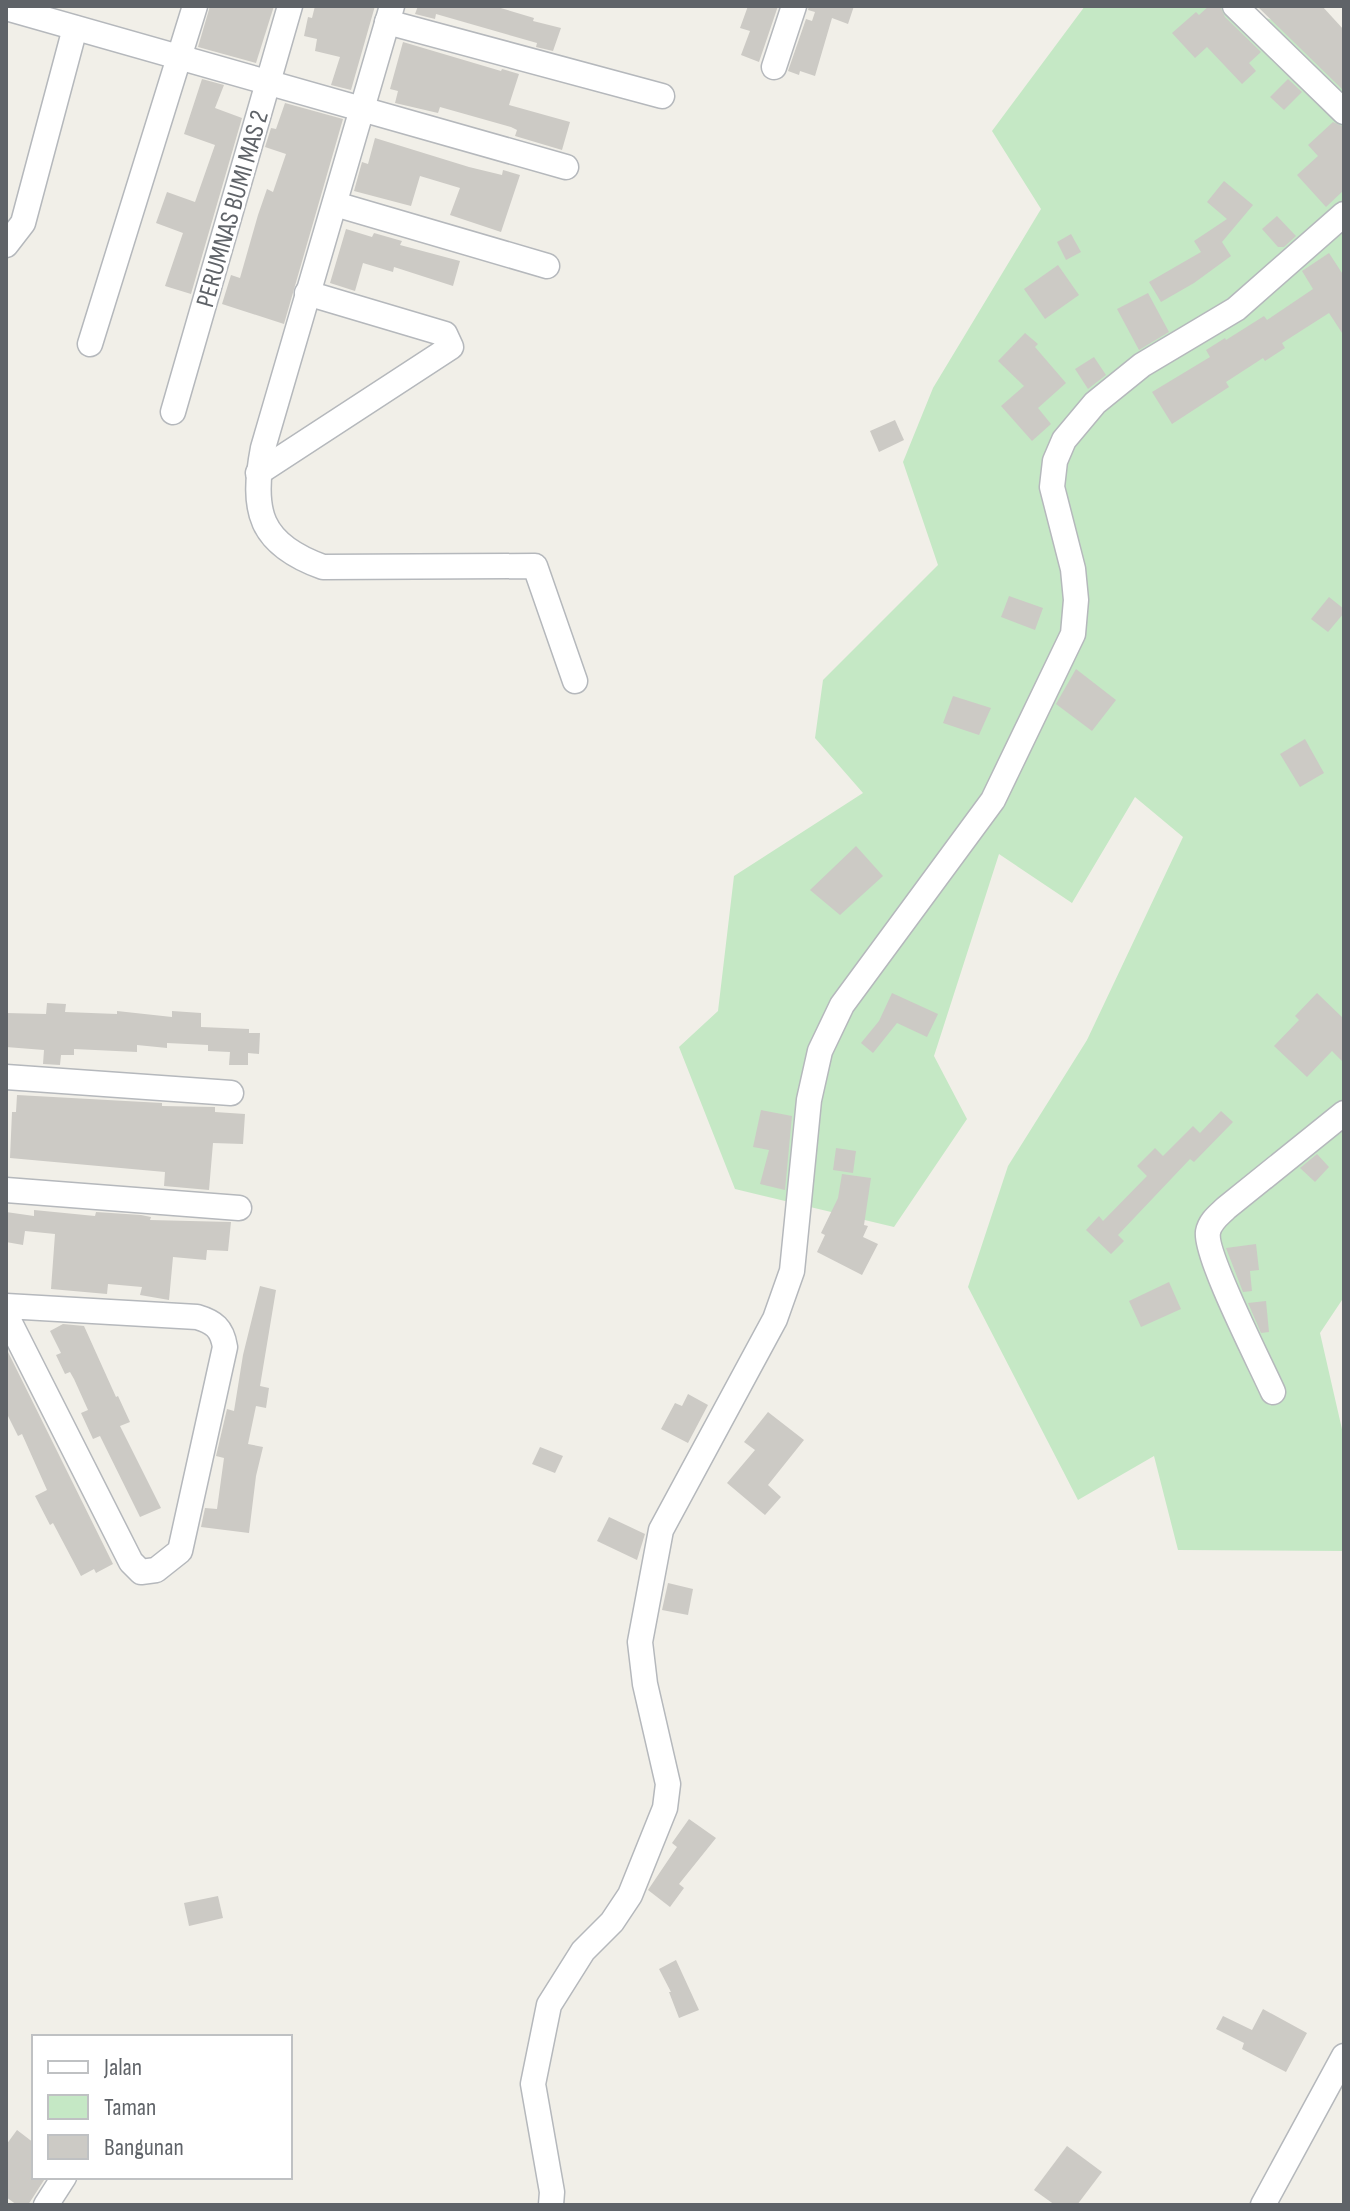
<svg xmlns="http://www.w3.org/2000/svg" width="1350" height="2211" viewBox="0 0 1350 2211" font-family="'Sofia Sans Condensed',sans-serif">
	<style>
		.green { fill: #c5e8c5 }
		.building { fill: #cccac5 }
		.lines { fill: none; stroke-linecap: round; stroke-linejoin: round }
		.minor-casing { stroke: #b5b8bc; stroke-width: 27 }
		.minor { stroke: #fff; stroke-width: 24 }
		.labels { text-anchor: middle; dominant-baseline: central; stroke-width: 6; stroke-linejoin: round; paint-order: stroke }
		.street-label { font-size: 26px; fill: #5f6368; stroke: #fff }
	</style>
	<rect width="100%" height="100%" fill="#f1efe8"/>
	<polygon class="green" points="1085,6 1223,6 1312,31 1344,52 1344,1297 1320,1333 1344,1438 1344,1551 1178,1550 1154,1456 1078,1500 968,1287 1008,1166 1087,1040 1183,837 1135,797 1072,903 999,854 934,1056 967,1119 894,1227 735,1189 679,1047 718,1011 734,876 863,793 815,738 823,680 938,565 903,462 933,388 1041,209 992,131"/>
	<g class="building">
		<polygon points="210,6 274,6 256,63 198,47"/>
		<polygon points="315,6 375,6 351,90 331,85 340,57 315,51 317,39 304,36 308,17 312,18"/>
		<polygon points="418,6 494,6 534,18 533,21 561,28 553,51 536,47 537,43 436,14 435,19 415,14"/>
		<polygon points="748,6 778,6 759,62 741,55 750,31 740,28"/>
		<polygon points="809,6 854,6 848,24 832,18 815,76 800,71 799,75 788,71 806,19 812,21 815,12 808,10"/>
		<polygon points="1209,6 1220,6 1225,17 1261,52 1249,63 1256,71 1242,84 1207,47 1195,58 1172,33 1196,12 1199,15"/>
		<polygon points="1257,6 1322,6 1344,30 1344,91"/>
		<polygon points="403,42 501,71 502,69 519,74 509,105 570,122 562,150 515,136 517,130 511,127 440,107 438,113 395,103 398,91 390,89"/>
		<polygon points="202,79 224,85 215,108 242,118 191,294 165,286 183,233 156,223 167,192 195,202 215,145 184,134"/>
		<polygon points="1288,79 1302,92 1284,110 1270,97"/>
		<polygon points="285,103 343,119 284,324 222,304 231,275 240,278 258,215 267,189 273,192 286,154 265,147 271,128 276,129"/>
		<polygon points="1333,122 1344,127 1344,190 1326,207 1297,175 1318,156 1308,145"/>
		<polygon points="375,138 469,167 502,175 503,170 520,175 501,232 450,215 460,188 420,176 411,206 354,191 362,162 368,164"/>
		<polygon points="1224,181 1253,205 1222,242 1231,256 1194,283 1161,302 1149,282 1201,252 1194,241 1227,219 1207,202"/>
		<polygon points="1277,216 1296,236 1284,247 1278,247 1262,229"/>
		<polygon points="346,229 372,237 374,233 402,241 400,245 460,261 453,286 394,267 393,272 363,263 355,291 330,283"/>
		<polygon points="1071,234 1081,252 1066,260 1057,242"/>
		<polygon points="1329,253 1344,276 1344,336 1329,313 1282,343 1285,348 1265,361 1263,358 1226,382 1229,387 1172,424 1152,392 1210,357 1206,350 1225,338 1226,340 1264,316 1267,320 1313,289 1302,271"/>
		<polygon points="1058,265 1079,295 1045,319 1024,289"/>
		<polygon points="1148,293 1169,332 1139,350 1117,309"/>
		<polygon points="1025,333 1038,344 1035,347 1066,383 1038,408 1051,424 1032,441 1001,406 1024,386 998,361"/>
		<polygon points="1094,357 1106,375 1088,389 1075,369"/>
		<polygon points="895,420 904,440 879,452 870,431"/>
		<polygon points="1009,596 1043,608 1035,630 1001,617"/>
		<polygon points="1329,597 1344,609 1344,613 1328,632 1311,619"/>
		<polygon points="1076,669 1116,700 1092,731 1056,704"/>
		<polygon points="953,696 991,708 979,735 943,723"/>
		<polygon points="1305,739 1324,773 1300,787 1280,754"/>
		<polygon points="856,846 883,876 840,915 810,890"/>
		<polygon points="892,993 938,1014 927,1037 897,1023 873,1053 861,1043 879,1021"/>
		<polygon points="1317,993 1344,1019 1344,1063 1332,1051 1307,1077 1274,1046 1299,1020 1295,1016"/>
		<polygon points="47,1003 66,1004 65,1012 117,1014 117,1011 172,1017 172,1011 201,1013 201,1027 249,1029 249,1033 260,1033 259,1054 248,1053 248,1065 229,1065 230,1052 208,1051 208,1045 167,1043 167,1048 137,1045 137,1052 74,1049 74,1055 61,1055 60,1065 43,1064 44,1050 6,1047 6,1013 46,1014"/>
		<polygon points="17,1095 162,1103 162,1106 215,1107 215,1112 245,1114 243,1144 213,1143 209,1190 164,1186 165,1172 10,1158 12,1112 16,1112"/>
		<polygon points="761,1110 792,1116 785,1190 760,1184 769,1150 753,1147"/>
		<polygon points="1221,1111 1233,1122 1194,1162 1190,1159 1118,1235 1124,1241 1111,1254 1086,1230 1099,1216 1103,1221 1147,1176 1137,1166 1155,1148 1163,1156 1193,1126 1200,1133"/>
		<polygon points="836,1148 856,1151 853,1173 833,1170"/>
		<polygon points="1317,1154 1329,1167 1315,1182 1300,1168"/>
		<polygon points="842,1174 871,1178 864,1225 868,1226 863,1237 878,1244 862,1275 817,1252 825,1235 821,1233 838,1198"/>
		<polygon points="34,1210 95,1216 96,1212 141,1215 151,1217 150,1220 231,1222 228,1251 207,1250 206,1260 173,1257 169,1300 140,1295 142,1287 108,1284 107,1294 51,1289 55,1234 25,1231 23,1245 6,1242 6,1212 34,1216"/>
		<polygon points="1256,1244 1259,1270 1250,1271 1252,1291 1243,1292 1226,1248"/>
		<polygon points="1169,1282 1181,1309 1141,1327 1129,1301"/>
		<polygon points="260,1286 276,1290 260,1386 269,1388 266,1408 256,1406 248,1444 263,1447 256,1476 249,1533 201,1527 205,1508 217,1509 224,1458 216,1456 227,1409 234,1411 243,1355"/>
		<polygon points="1266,1301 1269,1332 1261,1333 1248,1303"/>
		<polygon points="63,1324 84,1326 116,1397 118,1396 130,1422 120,1426 161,1508 140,1517 100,1436 93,1439 81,1413 88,1410 74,1379 70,1372 65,1374 56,1355 61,1353 50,1331"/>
		<polygon points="6,1348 113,1564 96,1573 94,1569 81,1576 53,1523 50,1525 35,1496 47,1490 22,1434 18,1436 6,1412"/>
		<polygon points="688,1394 708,1405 688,1443 661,1429 675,1403 682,1406"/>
		<polygon points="768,1412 804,1440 768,1485 781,1497 765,1515 727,1483 755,1450 744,1442"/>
		<polygon points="540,1447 563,1456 555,1473 532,1464"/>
		<polygon points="609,1517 645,1534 637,1560 597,1541"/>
		<polygon points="668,1583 693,1589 688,1615 662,1610"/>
		<polygon points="689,1819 716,1838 679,1884 684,1888 670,1907 648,1890 677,1847 672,1843"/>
		<polygon points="218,1896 223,1918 189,1926 184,1903"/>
		<polygon points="676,1960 699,2010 679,2018 669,1992 671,1992 659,1969"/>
		<polygon points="1263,2009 1307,2033 1286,2072 1242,2049 1244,2043 1216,2029 1223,2016 1252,2030"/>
		<polygon points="17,2130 34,2143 34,2177 46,2177 28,2205 17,2205 6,2197 6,2145"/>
		<polygon points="1067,2146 1102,2172 1077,2205 1055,2205 1034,2190"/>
	</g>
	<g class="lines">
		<g class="minor-casing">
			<g id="minor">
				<path d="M392,6L263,448C251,511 259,544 323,567L535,566L575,681"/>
				<polyline points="1235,6 1344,112"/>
				<polyline points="6,8 566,167"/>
				<polyline points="387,22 662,96"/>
				<polyline points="774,67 794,6"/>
				<polyline points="335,204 547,266"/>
				<polyline points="6,245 23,223 75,28"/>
				<polyline points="90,344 195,6"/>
				<polyline points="173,412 290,6"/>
				<polyline points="258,473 451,347 445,334 307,293"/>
				<polyline points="6,1077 231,1093"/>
				<polyline points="6,1190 239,1208"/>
				<path d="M6,1306L197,1317C214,1322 222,1328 225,1347L180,1551L156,1570L141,1572L131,1562L6,1315"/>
				<path d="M1273,1392C1261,1365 1204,1254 1208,1232C1210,1221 1219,1215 1226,1208L1344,1113"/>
				<polyline points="46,2205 64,2177"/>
				<polyline points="551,2205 552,2192 533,2084 549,2005 583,1951 612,1922 630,1895 665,1808 668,1784 645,1684 640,1642 661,1530 775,1319 792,1271 809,1100 820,1051 842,1005 993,800 1073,634 1076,600 1073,569 1052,487 1055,461 1064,440 1095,403 1142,365 1236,309 1344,214"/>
				<polyline points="1263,2205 1344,2056"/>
			</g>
		</g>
		<use href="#minor" class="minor"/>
	</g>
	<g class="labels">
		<g class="street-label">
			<text transform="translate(233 209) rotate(-74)">PERUMNAS BUMI MAS 2</text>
		</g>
	</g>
	<rect width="1350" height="2211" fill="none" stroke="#5f6368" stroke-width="16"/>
	<rect x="32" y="2035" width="260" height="144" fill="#ffffff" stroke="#bfc1c3" stroke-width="2"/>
	<rect x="48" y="2061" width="40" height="12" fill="#ffffff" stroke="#bfc1c3" stroke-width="2"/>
	<text x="104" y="2075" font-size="24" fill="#5f6368">Jalan</text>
	<rect x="48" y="2095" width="40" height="24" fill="#c5e8c5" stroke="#bfc1c3" stroke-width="2"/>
	<text x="104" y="2115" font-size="24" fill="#5f6368">Taman</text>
	<rect x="48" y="2135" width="40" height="24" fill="#cccac5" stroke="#bfc1c3" stroke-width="2"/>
	<text x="104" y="2155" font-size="24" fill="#5f6368">Bangunan</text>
</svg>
